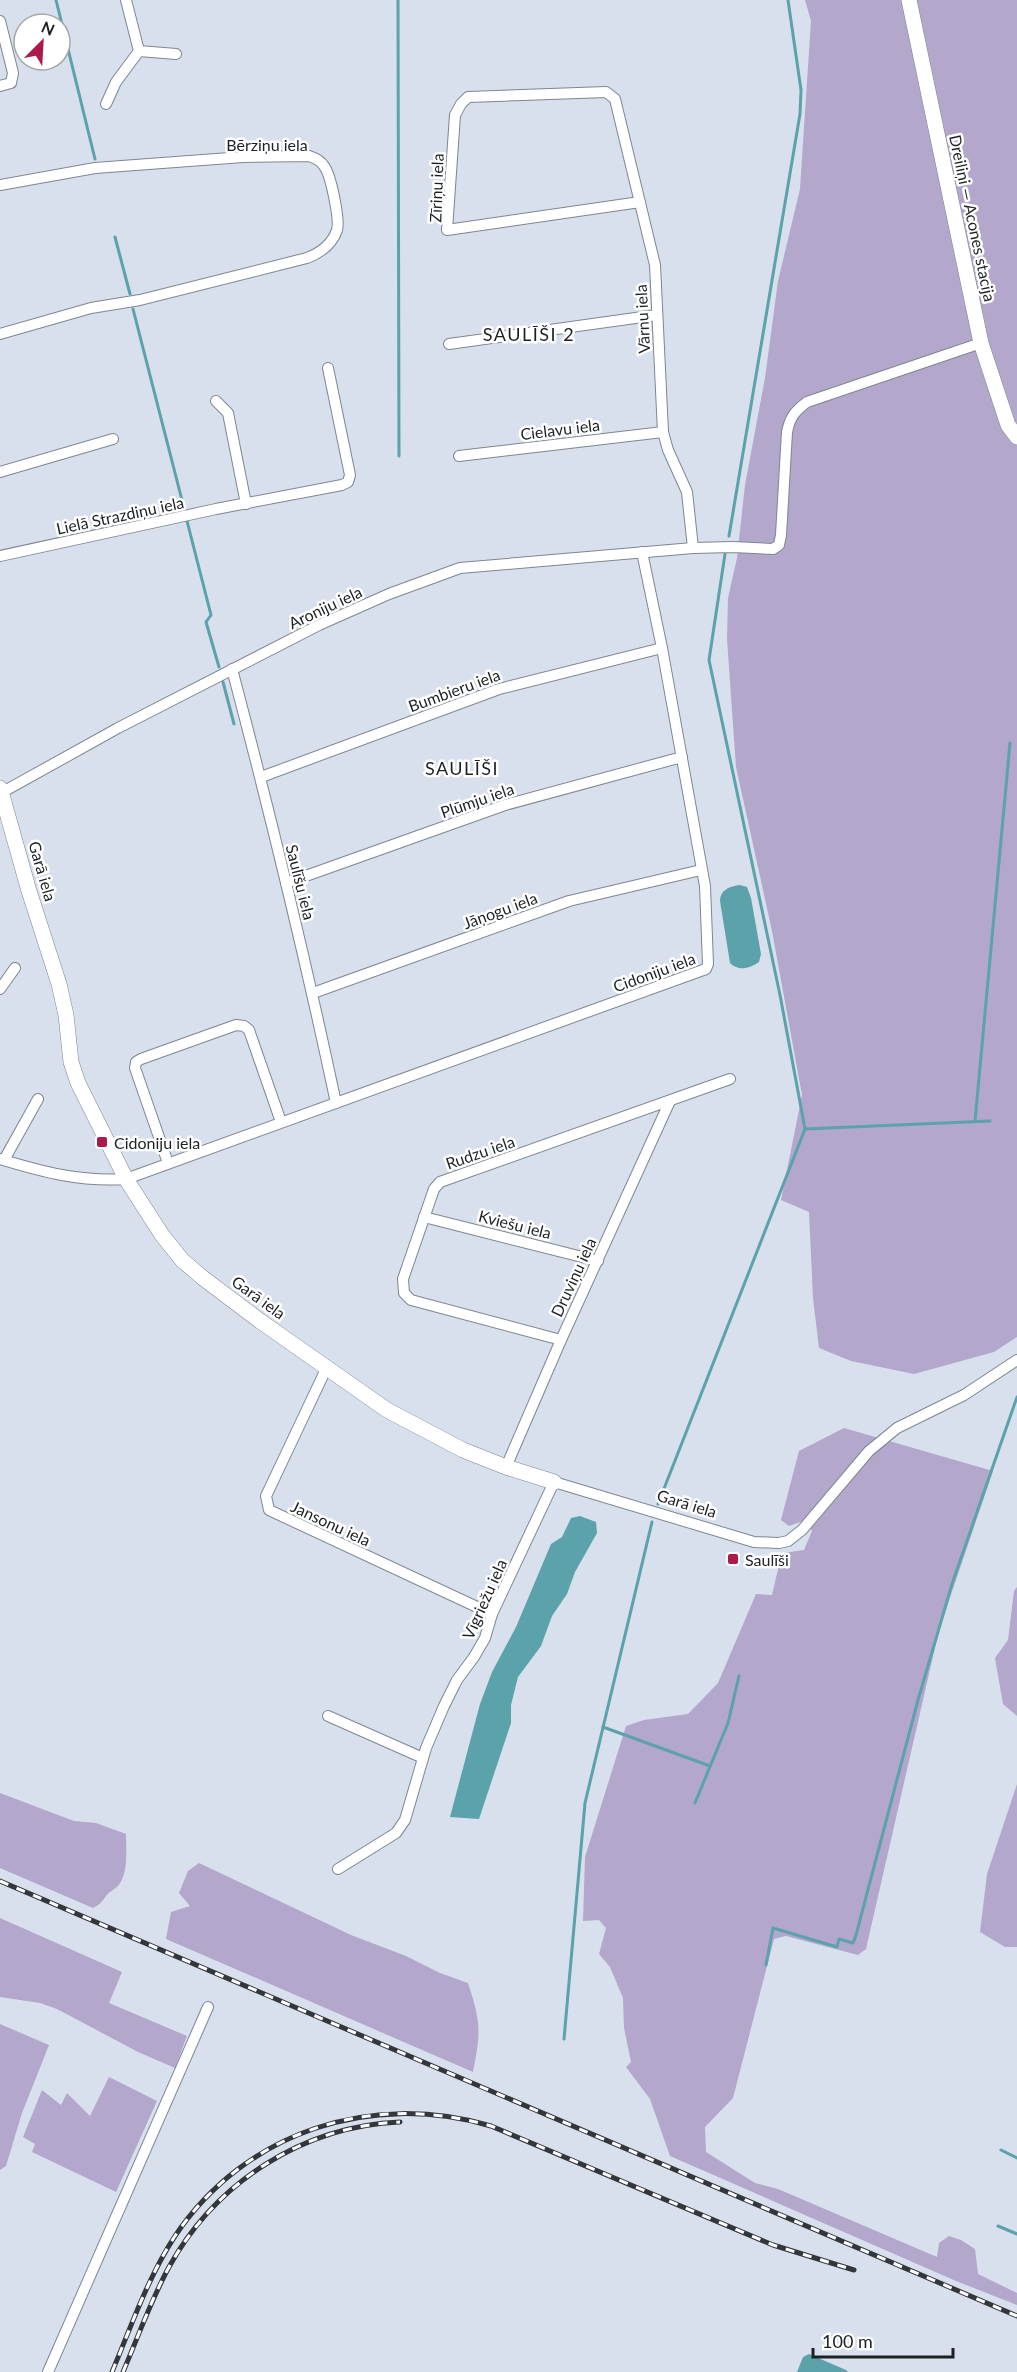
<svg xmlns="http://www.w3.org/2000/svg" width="1017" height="2372" viewBox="0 0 1017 2372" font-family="Lato,sans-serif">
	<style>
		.green { fill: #b3a7cc }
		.water { fill: #5ba2ab }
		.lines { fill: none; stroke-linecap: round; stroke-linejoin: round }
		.stream { stroke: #5ba2ab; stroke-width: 3 }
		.street-casing { stroke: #7e8691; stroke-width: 12 }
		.secondary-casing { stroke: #7e8691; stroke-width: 16 }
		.street { stroke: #fff; stroke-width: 10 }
		.secondary { stroke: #fff; stroke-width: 15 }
		.rail-casing { stroke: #33373c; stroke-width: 5 }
		.rail { stroke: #fff; stroke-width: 3; stroke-dasharray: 9; stroke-linecap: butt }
		.poi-dot { fill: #ad1a49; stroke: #fff; stroke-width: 2 }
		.labels { text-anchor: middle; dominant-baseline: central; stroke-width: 5; stroke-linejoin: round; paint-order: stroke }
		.street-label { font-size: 16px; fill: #1d2125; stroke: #fff }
		.poi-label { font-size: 16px; fill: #1d2125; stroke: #fff; text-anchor: start }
		.neighbourhood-label { font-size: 18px; letter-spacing: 1.5px; fill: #1d2125; stroke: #fff }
	</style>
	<rect width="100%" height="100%" fill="#d7e0ec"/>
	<g class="green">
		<polygon points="805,0 1017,0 1017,1337 994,1352 914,1374 851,1361 819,1348 813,1298 809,1212 781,1200 802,1095 772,931 736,767 727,639 728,598 737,558 745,485 765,378 778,281 800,189 811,21"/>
		<polygon points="844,1428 993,1471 939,1630 866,1949 858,1955 786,1936 774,1939 733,2098 705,2127 706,2152 755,2183 778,2189 937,2257 939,2243 949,2236 961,2240 975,2249 978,2274 1017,2293 1017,2305 956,2281 670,2156 650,2099 626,2067 631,2062 624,2028 623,1998 610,1967 599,1954 606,1928 599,1920 583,1921 585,1857 626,1726 644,1720 688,1714 718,1683 756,1594 772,1595 779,1565 770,1555 804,1550 812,1531 806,1520 789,1526 781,1520 799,1451"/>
		<polygon points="1017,1587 1017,1716 1003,1704 995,1658 1008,1640 1014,1591"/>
		<polygon points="1017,1784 1017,1947 1005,1947 980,1932 987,1874"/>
		<path d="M0,1793L74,1821L96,1823L126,1834C126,1849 129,1873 118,1886C115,1889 110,1891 107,1895C102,1901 101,1904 93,1908L0,1868Z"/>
		<path d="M199,1863L351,1935L406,1956L440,1973L468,1983C481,2023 481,2031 473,2072L166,1939L171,1912L190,1906L179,1893L188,1871Z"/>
		<polygon points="0,1918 122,1972 109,2003 187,2036 175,2068 138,2052 57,2009 40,2003 0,1997"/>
		<polygon points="0,2024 49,2045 22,2113 6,2166 0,2170"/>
		<polygon points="109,2077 157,2101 116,2192 32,2152 35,2144 23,2137 42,2090 61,2105 67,2093 90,2116"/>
	</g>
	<g class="water">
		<path d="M740,885L747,887L751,898L761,954L759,962C750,968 739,972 730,963L720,901C720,890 730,886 740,885Z"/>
		<polygon points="580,1516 596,1522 597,1533 575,1572 567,1594 552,1616 541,1646 518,1677 511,1705 511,1723 479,1819 450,1817 480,1704 492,1672 516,1627 551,1544 562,1537 571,1518"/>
		<polygon points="809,2354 846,2370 848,2372 797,2372 803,2357"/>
	</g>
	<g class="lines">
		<g class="stream">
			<polyline points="56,0 95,159"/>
			<polyline points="398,0 399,456"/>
			<polyline points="115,237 130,294"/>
			<polyline points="133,309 184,508"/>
			<polyline points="187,521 211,615 206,622 219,667"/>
			<polyline points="729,536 800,114 801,90 788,0"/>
			<polyline points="223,682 234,724"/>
			<polyline points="975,1121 1010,743"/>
			<polyline points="805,1129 990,1121"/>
			<polyline points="658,1504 805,1129 780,995 709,660 725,554"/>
			<polyline points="603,1727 710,1766"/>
			<polyline points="695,1803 728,1723 739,1676"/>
			<polyline points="766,1965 773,1928 837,1947 839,1939 853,1943 856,1935 918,1700 952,1584 1017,1397"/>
			<polyline points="564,2039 585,1803 652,1522"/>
			<polyline points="1001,2150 1017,2158"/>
			<polyline points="998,2226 1017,2234"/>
		</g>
		<g class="street-casing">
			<g id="street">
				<polyline points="126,0 139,51 176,54"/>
				<polyline points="0,21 13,73 11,83 0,86"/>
				<polyline points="106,104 116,82 139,51"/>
				<path d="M0,185L95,168L243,157L309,156C315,158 321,161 324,166C331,175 340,220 337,230C332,245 320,253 307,258L140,300L91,308L0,334"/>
				<polyline points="640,202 447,230 455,115 461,104 468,97 606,92 615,99 655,265 663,432 668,450 687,492 693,548"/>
				<polyline points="449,344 657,315"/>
				<polyline points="216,401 228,413 246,504"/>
				<polyline points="459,456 663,432"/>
				<polyline points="0,472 113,439"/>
				<polyline points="0,556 216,509 342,485 348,482 350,475 328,368"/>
				<path d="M232,669C270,813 305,957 336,1103"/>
				<polyline points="261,777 499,689 662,648"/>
				<path d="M1,793L118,728L319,625L389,594L460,568L693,548L733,547L773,549L779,545L781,535L787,432C790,417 795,411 807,402L981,343"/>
				<polyline points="286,883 505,805 682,757"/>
				<polyline points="0,989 15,968"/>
				<polyline points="313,993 569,901 701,870"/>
				<path d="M0,1159C43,1172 80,1182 126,1179L706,969L708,964L705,886L662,648L642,552"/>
				<polyline points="4,1160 38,1099"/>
				<polyline points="168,1163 135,1068 136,1062 141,1059 236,1025 244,1026 249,1030 281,1122"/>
				<polyline points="424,1217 598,1261"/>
				<polyline points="561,1340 411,1300 404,1293 403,1279 434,1189 440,1182 730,1079"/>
				<polyline points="327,1367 266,1496 269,1510 492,1614"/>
				<polyline points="506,1467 561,1340 670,1101"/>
				<polyline points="328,1716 423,1758"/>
				<polyline points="338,1869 396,1833 405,1820 426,1748 444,1706 457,1680 474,1657 485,1638 492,1614 554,1482 754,1542 779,1543 788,1541 802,1530 869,1451 897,1428 964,1395 1017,1360"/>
				<polyline points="48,2372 208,2007"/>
			</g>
		</g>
		<g class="secondary-casing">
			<g id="secondary">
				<polyline points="909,0 981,343 1008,425 1017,437"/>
				<polyline points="0,788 29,891 59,984 66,1015 71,1062 78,1083 126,1179 162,1235 182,1260 203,1278 260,1321 387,1410 463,1450 506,1467 554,1482"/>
			</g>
		</g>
		<use href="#street" class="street"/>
		<use href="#secondary" class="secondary"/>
		<g class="rail-casing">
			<g id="rail">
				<polyline points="0,1881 1017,2316"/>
				<path d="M112,2372C131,2327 148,2277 175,2236C246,2131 371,2091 491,2126L773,2245L854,2270"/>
				<path d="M123,2372C138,2337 151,2300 169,2267C216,2182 303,2126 400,2122"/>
			</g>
		</g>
		<use href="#rail" class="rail"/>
	</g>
	<g class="poi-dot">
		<rect x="96" y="1136" width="12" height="12" rx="3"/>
		<rect x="727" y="1553" width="12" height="12" rx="3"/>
	</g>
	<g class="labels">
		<g class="street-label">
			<text x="267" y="144">Bērziņu iela</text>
			<text transform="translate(436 188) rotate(-88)">Zīriņu iela</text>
			<text transform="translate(973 218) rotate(78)">Dreiliņi — Acones stacija</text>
			<text transform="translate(642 319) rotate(-93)">Vārnu iela</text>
			<text transform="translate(560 429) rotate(-7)">Cielavu iela</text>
			<text transform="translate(120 515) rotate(-12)">Lielā Strazdiņu iela</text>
			<text transform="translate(325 607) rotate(-25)">Aroniju iela</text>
			<text transform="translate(454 690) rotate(-20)">Bumbieru iela</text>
			<text transform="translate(477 800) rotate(-19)">Plūmju iela</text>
			<text transform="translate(43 871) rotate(74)">Garā iela</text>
			<text transform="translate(301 882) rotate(76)">Saulīšu iela</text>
			<text transform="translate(500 910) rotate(-20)">Jāņogu iela</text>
			<text transform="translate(654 972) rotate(-20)">Cidoniju iela</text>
			<text transform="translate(480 1152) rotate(-19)">Rudzu iela</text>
			<text transform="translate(515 1224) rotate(14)">Kviešu iela</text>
			<text transform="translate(573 1277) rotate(-65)">Druviņu iela</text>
			<text transform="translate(259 1297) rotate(36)">Garā iela</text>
			<text transform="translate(687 1503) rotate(17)">Garā iela</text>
			<text transform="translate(331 1523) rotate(25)">Jansonu iela</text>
			<text transform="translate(484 1599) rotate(-66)">Vīgriežu iela</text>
		</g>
		<g class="poi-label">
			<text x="114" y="1142">Cidoniju iela</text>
			<text x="745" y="1559">Saulīši</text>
		</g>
		<g class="neighbourhood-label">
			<text x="529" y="334">SAULĪŠI 2</text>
			<text x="462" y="768">SAULĪŠI</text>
		</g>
	</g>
	<g transform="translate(42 42) rotate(24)"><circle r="28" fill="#ffffff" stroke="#a5a6a8" stroke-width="1.5"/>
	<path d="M0-4.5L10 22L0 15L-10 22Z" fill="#ad1a49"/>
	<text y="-9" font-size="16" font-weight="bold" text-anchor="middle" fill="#1d2125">N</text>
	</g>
	<path d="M813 2348v9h140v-9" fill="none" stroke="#1d2125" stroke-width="3"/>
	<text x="822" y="2348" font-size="18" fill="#1d2125" stroke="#ffffff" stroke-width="4.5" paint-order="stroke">100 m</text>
</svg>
